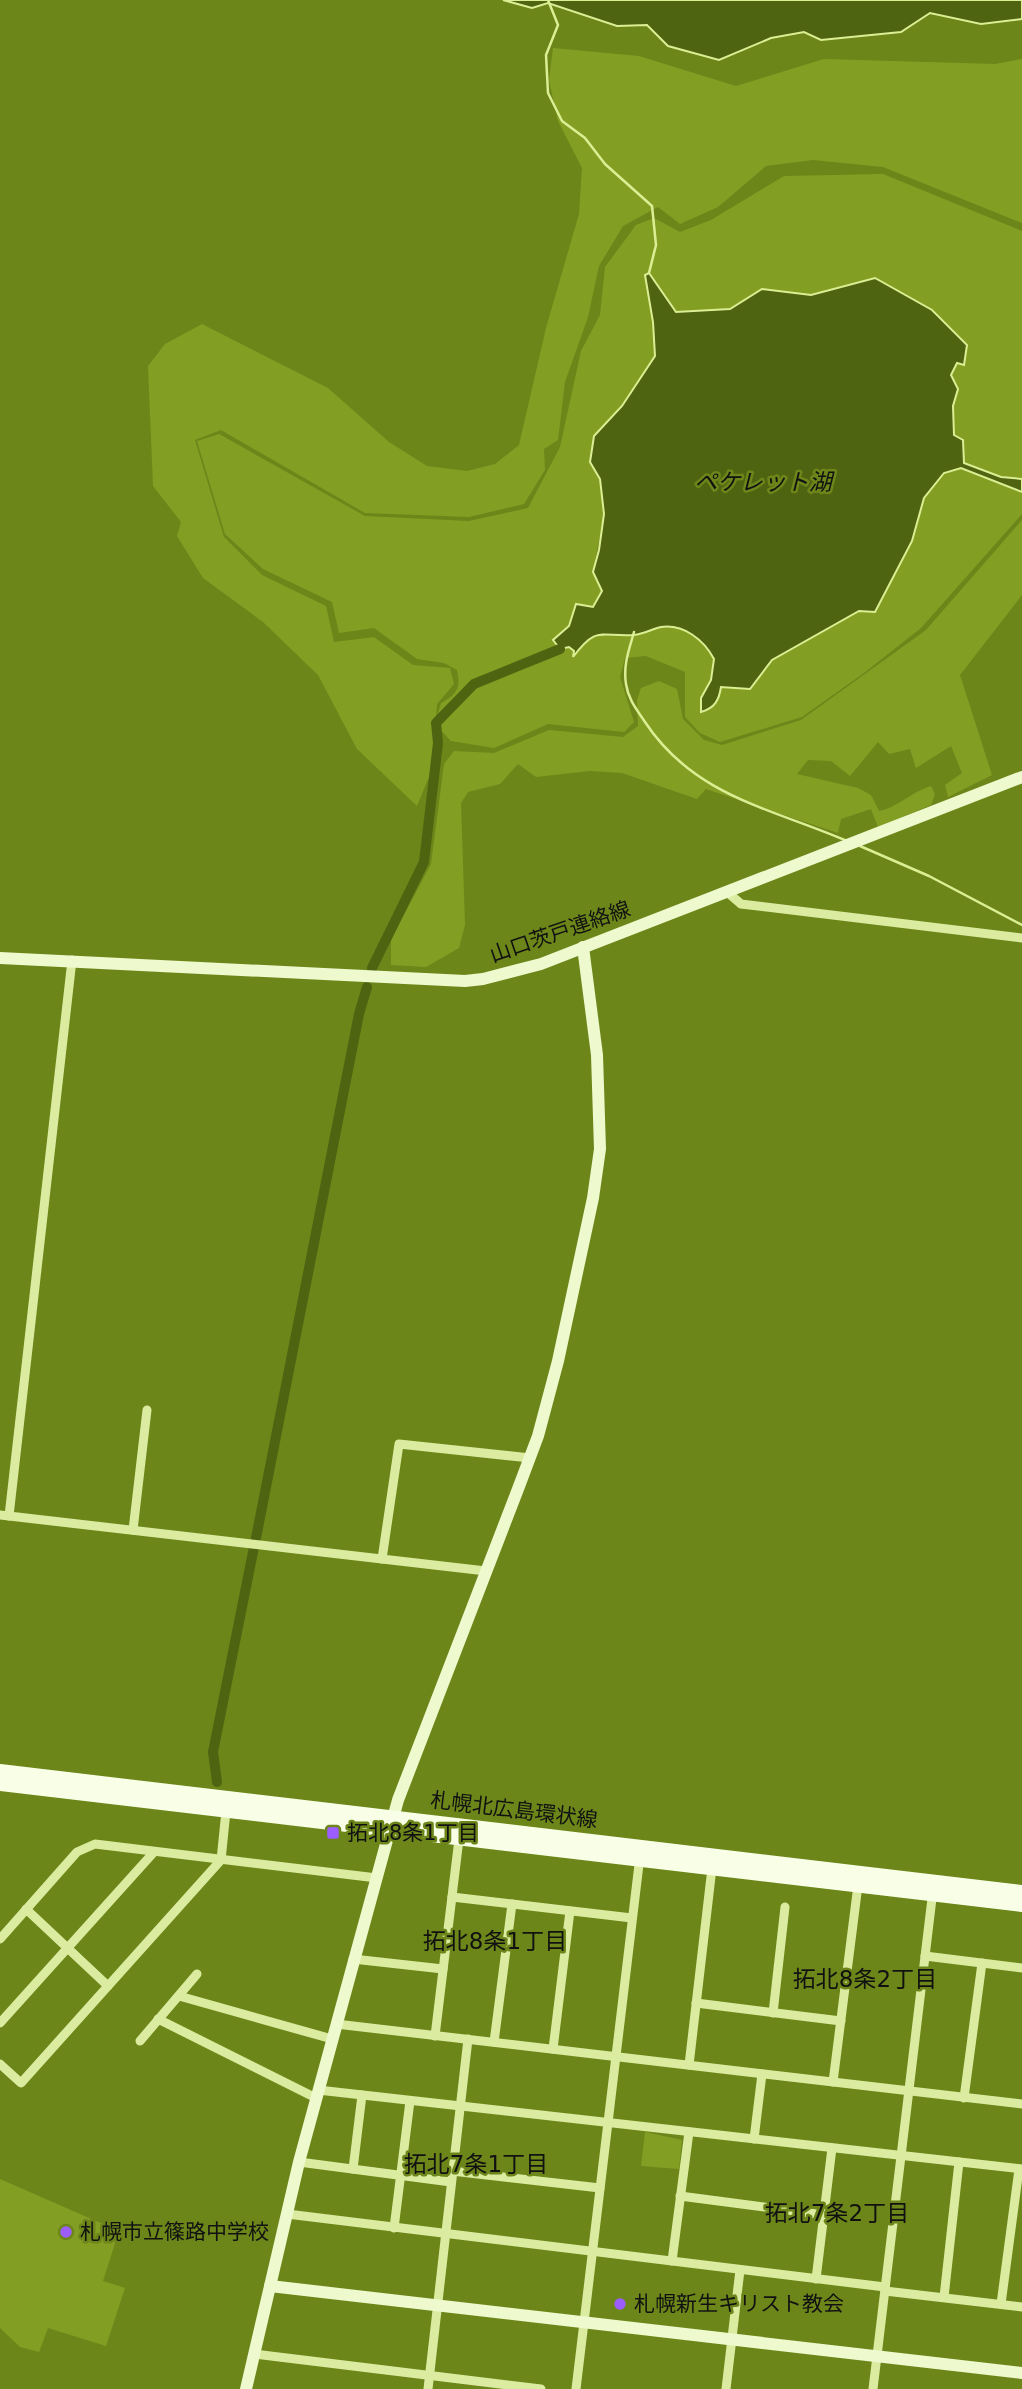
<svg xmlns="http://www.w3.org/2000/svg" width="1022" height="2389" viewBox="0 0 1022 2389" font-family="'DejaVu Sans','Noto Sans JP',sans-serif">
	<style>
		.green { fill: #839f23 }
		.water { fill: #4f6411; stroke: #dbee94; stroke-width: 2 }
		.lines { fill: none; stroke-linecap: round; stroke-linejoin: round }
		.stream { stroke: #dbee94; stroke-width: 2.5 }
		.canal { stroke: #4f6411; stroke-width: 10 }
		.street { stroke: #dbeca1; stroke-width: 9 }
		.secondary { stroke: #eef9cd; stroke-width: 12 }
		.primary { stroke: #f8ffe6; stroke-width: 14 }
		.poi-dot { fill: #9c5dfe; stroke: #6c861a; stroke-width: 2.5 }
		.labels { text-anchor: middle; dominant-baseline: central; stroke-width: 5; stroke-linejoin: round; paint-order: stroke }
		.street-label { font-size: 21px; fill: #111; stroke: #6c861a }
		.poi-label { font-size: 21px; fill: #111; stroke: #6c861a; text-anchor: start }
		.water-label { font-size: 23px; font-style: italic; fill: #111; stroke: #6c861a }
		.neighbourhood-label { font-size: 23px; fill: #111; stroke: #6c861a }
	</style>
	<rect width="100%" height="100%" fill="#6c861a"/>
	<g class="green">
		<path d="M553,48L639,56L736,86L824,59L995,64L1022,59V223L883,167L813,160L766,166L718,207L680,224L658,207L623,226L599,266L588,317L565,382L558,440L544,449L545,470L524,504L469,517L365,513L221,430L195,440L224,537L262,575L326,606L334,642L374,637L413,665L450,668L454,684L437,704L436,721L441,703C457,695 461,688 457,670L444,663L417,659L374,628L339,633L332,602L263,569L225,534L197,441L219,434L365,516L469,521L528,508L560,447L581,351L600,315L605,267L636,225L654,218L680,232L711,220L784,176L883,174L1022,231V479L1001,477L964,463L963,440L954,436L953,406L958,389L951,375L957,363L964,365L895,292L876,278L811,296L762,289L730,309L675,312L649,273L655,356L622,406L594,436L590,462L600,478L604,513L593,572L602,591L593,607L576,605L569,626L553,640L574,651C599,626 604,637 634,635C643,634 651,629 661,627C684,624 704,640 714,659L711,680L701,698L721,686L750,689L772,660L859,611L875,612L912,541L924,498L944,473L961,468L1022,492V514L921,628L864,673L802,717L720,742L700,733L685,717V672L646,656L625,658L620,677L634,722L624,732L548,724L494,748L451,741L435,724L431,772L417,806L357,749L318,675L263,622L203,578L177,536L181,522L153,486L148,366L165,344L202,324L328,388L389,442L427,466L467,471L495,464L519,445L546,328L579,214L582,168L558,121L549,80Z"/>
		<path d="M1022,520V595L960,675L992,775L948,797L945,785L962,773L951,746L916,768L910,749L889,754L878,742L850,776L831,761L808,760L797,774L858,788L871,795L879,811C897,808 911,792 931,786L935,794L931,805L878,827L871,809L841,819L838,833L706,789L697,799L622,773L590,771L536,777L518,764L500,784L468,792L461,803L465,925L459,948L426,967L391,965V939L431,864L444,764L454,751L494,753L549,730L623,737L638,726L637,700L641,688L659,681L677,689L683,719L704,740L722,745L801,720L926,630Z"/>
		<polygon points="645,2132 682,2140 679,2169 641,2166"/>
		<polygon points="0,2179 119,2231 103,2281 125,2288 106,2346 48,2328 39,2352 20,2347 0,2328"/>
	</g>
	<g class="water">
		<polygon points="503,0 1022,0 1022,19 981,24 930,13 901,32 821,40 804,32 771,38 719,60 668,46 647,25 617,26 548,3 532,8"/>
		<path d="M649,273L676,312L730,309L762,289L811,295L875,278L932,310L967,345L964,365L957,363L951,375L958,389L953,406L954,435L963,440L964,463L1001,477L1022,479V492L961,468L944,473L924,498L912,541L875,612L859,611L772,660L750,689L721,687C719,700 715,708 701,712V698L711,680L714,659C704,640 684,624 661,627C652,629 644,634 634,635C600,637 597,625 573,657L574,651L569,647L560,649L553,640L569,626L576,604L593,607L602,591L593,572L599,550L604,514L600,479L590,462L594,436L622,406L655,356L653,322L645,275Z"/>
	</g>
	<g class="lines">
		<g class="stream">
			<polyline points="548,0 558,25 546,55 548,93 562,121 585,138 605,164 652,206 656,245 649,273"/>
			<path d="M634,632C629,650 623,665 626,684C628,699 637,710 645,722C694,796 770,808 847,841"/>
			<polyline points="860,846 929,876 1022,925"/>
		</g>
		<g class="canal">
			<polyline points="372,968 424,862 438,743 436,723 474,684 560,649"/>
			<polyline points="256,1538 359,1014 367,987"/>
			<polyline points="217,1782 213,1752 254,1547"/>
		</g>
		<g class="street">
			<polyline points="726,891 741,904 1022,938"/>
			<polyline points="0,1515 486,1571"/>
			<polyline points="9,1516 72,960"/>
			<polyline points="133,1530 147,1410"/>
			<polyline points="382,1559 399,1444 530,1458"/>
			<polyline points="452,1897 632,1918"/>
			<polyline points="26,1909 108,1986"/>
			<polyline points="0,1939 77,1852 95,1844 377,1878"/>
			<polyline points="925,1956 1022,1968"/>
			<polyline points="353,1959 443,1969"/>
			<polyline points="179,1996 332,2039"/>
			<polyline points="696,2003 841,2021"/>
			<polyline points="773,2013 785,1907"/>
			<polyline points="158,2019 316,2098"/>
			<polyline points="0,2023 154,1852"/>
			<polyline points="336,2024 1022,2104"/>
			<polyline points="435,2036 459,1839"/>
			<polyline points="140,2041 197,1974"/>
			<polyline points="494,2042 512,1904"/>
			<polyline points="553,2049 570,1911"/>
			<polyline points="0,2064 21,2083 221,1860 226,1811"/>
			<polyline points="689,2065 712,1868"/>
			<polyline points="833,2082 858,1885"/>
			<polyline points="318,2090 1022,2169"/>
			<polyline points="964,2098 982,1963"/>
			<polyline points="754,2139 762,2074"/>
			<polyline points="299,2162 451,2182"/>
			<polyline points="353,2169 362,2095"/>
			<polyline points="452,2171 600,2188"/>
			<polyline points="680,2196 824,2215"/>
			<polyline points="287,2214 885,2287"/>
			<polyline points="394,2228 410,2101"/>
			<polyline points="672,2261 689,2132"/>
			<polyline points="816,2279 832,2148"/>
			<polyline points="885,2291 1022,2307"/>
			<polyline points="944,2297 959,2162"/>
			<polyline points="1001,2304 1019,2169"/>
			<polyline points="254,2354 541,2389"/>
			<polyline points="428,2389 468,2039"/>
			<polyline points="576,2389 640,1856"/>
			<polyline points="726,2389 740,2270"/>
			<polyline points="873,2389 933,1890"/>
		</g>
		<g class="secondary">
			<polyline points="0,958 465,981 483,979 541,964 1022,777"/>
			<polyline points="270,2286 1022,2373"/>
			<polyline points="246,2389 299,2162 398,1800 518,1489 538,1436 558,1361 593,1198 600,1149 597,1055 583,947"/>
		</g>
		<g class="primary">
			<polyline points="0,1771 1022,1892"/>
			<polyline points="0,1784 1022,1905"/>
		</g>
	</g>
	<g class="poi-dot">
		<rect x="326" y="1826" width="14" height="14" rx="3.5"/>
		<circle cx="66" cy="2232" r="7"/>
		<circle cx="620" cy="2304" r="7"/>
	</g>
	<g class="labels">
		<g class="street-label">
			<text transform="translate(560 932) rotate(-19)">山口茨戸連絡線</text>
			<text transform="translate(514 1810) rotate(7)">札幌北広島環状線</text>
		</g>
		<g class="poi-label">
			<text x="347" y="1833">拓北8条1丁目</text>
			<text x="80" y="2232">札幌市立篠路中学校</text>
			<text x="634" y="2304">札幌新生キリスト教会</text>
		</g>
		<g class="water-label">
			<text x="763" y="482">ペケレット湖</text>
		</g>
		<g class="neighbourhood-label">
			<text x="495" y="1941">拓北8条1丁目</text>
			<text x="865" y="1979">拓北8条2丁目</text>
			<text x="476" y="2164">拓北7条1丁目</text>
			<text x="837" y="2213">拓北7条2丁目</text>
		</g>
	</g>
</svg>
